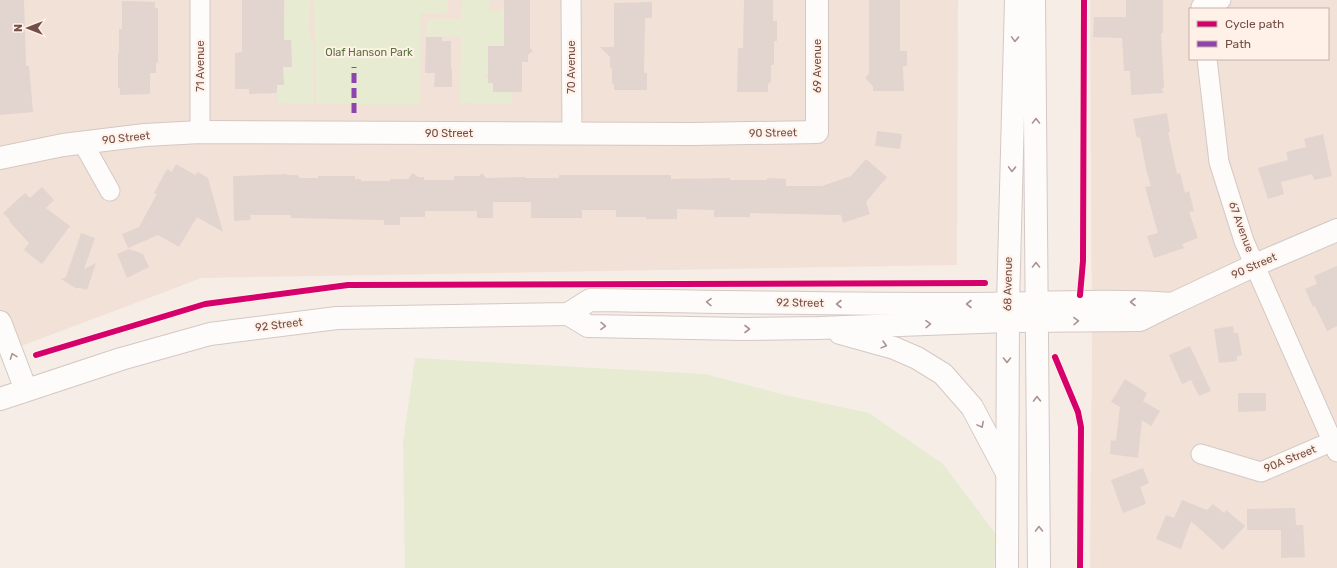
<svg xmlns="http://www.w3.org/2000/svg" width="1337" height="568" viewBox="0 0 1337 568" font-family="Rubik,sans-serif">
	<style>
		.residential { fill: #f2e1d7; fill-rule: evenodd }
		.green { fill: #e6ebd2 }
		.building { fill: #e2d4cf }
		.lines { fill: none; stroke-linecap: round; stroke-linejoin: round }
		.street-casing { stroke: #d4c9c5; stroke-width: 21 }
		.secondary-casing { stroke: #d4c8c4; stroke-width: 24 }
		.street { stroke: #fefcfb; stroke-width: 19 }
		.secondary { stroke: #fefcfb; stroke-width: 22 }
		.quiet { stroke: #8e44ad; stroke-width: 5; stroke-dasharray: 10 5; stroke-linecap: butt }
		.cycleway-casing { stroke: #fff1e7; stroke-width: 8 }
		.cycleway { stroke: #d6006c; stroke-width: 6 }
		.oneway { stroke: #ab9490 }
		.labels { text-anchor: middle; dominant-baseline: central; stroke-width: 4; stroke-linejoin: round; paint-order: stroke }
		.park-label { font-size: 11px; fill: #58743d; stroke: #fff1e7 }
		.street-label { font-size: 11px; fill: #734f48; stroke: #fff1e7 }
	</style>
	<rect width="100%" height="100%" fill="#f6ede7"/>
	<g class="residential">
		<polygon points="0,0 958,0 957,265 202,278 0,354"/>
		<path d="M1090,0H1337V568H1090L1092,354ZM1190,9H1328V59H1190Z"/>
	</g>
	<g class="green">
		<path d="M285,0H310L309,39H313L314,104L278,103L277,85H284L283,77L277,68L292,67L291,40H284C283,27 285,13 285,0Z"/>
		<polygon points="314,0 448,0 447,13 421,13 420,105 316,104"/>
		<polygon points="462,0 489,0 489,12 500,12 500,9 504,9 514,74 484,74 484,78 487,78 487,83 493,83 493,92 512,92 511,104 460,103 461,36 426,37 427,19 461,19"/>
		<polygon points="415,358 705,374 785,395 869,413 943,464 998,537 994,568 405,568 403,442"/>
	</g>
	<g class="building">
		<polygon points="0,0 24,0 26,66 29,66 33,112 0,115"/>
		<polygon points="242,0 284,0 284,40 291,40 292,67 283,67 284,85 277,85 277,93 249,94 249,89 235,89 235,53 242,52"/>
		<polygon points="504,0 530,0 530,48 533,51 528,55 528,62 522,62 522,92 493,92 493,83 488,83 488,46 504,46"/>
		<polygon points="744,0 773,0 773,21 777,21 777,41 774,41 774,65 771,65 771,82 768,84 768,92 737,92 738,48 743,48"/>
		<polygon points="869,0 900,0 900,51 907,51 907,66 903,66 904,91 873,91 873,86 865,78 869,74"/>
		<polygon points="1126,0 1163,0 1163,33 1161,33 1164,88 1162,88 1163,93 1131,95 1130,71 1124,71 1122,38 1093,37 1094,17 1126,17"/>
		<polygon points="122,1 155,2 155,8 158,8 158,63 156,63 156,73 150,73 150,94 120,95 120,88 118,88 118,53 119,53 119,29 122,29"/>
		<polygon points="652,2 652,18 645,18 644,73 647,73 647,90 614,90 614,84 612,84 612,68 610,68 610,57 600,47 614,47 614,3"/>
		<polygon points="426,37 442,37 442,41 451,41 451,69 452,69 452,87 434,87 435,73 425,73"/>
		<polygon points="1167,113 1170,132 1168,132 1177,174 1180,173 1185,193 1189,191 1194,211 1189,212 1198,238 1182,244 1184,248 1154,258 1147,236 1158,233 1145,187 1151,186 1146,169 1140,137 1137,138 1133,119"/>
		<polygon points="877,131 902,134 900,149 875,146"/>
		<polygon points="1323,134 1332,176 1314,180 1312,174 1281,182 1284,194 1268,199 1258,168 1288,160 1286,152 1306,147 1304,139"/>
		<polygon points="866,159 887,177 866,202 870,214 843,223 841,215 750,213 750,217 714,217 714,210 677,209 677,219 646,219 646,217 616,217 616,210 582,210 582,218 531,218 531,202 493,202 493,218 477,218 477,211 425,211 425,217 400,217 400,225 384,225 384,220 291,218 291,215 250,215 251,220 234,221 233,176 287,174 287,175 297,175 300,178 318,178 318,176 355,176 355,179 361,179 361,181 390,181 390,179 408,179 413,173 418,177 424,177 424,180 454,180 454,176 479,176 482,173 486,178 525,177 525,178 559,178 559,175 671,175 671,179 730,178 730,180 767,180 767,178 786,179 786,186 822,186 851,176"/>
		<polygon points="176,164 195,175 198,172 208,178 223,232 197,217 179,247 158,235 128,248 122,234 139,227 157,194 154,193 167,169 172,172"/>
		<polygon points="42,187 54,200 46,208 70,226 42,264 24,250 29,243 9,221 10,220 3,213 25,193 30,198"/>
		<polygon points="81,233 95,238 84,269 96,263 87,290 80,288 77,288 77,289 61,279 66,277"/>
		<polygon points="129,249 143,254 149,267 127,278 117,254"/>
		<polygon points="1337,266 1337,326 1327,331 1315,306 1313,307 1305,289 1317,284 1314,276"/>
		<polygon points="1233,326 1234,333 1238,333 1242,355 1237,356 1237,361 1219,363 1214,329"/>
		<polygon points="1190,346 1211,391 1199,396 1191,380 1182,384 1169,355"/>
		<polygon points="1125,379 1147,393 1143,401 1160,411 1151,426 1142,420 1138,458 1110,454 1111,440 1116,441 1120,407 1111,402"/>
		<polygon points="1238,393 1266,393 1266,411 1238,412"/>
		<polygon points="1143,468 1149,483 1140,487 1146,504 1123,513 1111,480"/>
		<polygon points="1182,500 1207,510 1213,504 1224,513 1226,510 1245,526 1223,550 1191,521 1181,549 1156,539 1166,515 1174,518"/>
		<polygon points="1295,508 1296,525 1303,525 1305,557 1281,558 1281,530 1247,530 1247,509"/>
	</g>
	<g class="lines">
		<g class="street-casing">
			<g id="street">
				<polyline points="200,0 200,132"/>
				<polyline points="571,0 572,133"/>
				<polyline points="1201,7 1221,0"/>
				<polyline points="1207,59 1219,162 1244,241 1337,452"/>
				<polyline points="83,143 110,191"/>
				<polyline points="1201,454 1261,472 1333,441"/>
			</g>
		</g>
		<g class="secondary-casing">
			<g id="secondary">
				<polyline points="1034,0 1039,568"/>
				<polyline points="0,158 63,145 145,135 200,132 693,134 817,132 817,0"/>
				<polyline points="568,314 588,326 743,329 819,328 1007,321 1140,320 1172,304 1255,265 1337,230"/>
				<polyline points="0,322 26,390"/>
				<polyline points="840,333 894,348 917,358 943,374 972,407 1007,473"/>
				<path d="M0,399L121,359L210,334L337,318L568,314L590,300C717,302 845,304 972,304C1039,304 1105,299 1172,304"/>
				<polyline points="1007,568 1008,304 1016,0"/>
			</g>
		</g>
		<use href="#street" class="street"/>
		<use href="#secondary" class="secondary"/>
		<polyline class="quiet" points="354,113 354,67"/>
		<g class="cycleway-casing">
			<g id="cycleway">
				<polyline points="1080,295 1083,261 1084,0"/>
				<polyline points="36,355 205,304 348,285 985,283"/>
				<polyline points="1055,357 1078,412 1081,427 1080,568"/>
			</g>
		</g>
		<use href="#cycleway" class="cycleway"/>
	</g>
	<defs><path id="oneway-chevron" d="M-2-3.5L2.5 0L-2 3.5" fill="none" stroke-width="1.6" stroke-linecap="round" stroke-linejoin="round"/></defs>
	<g class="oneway">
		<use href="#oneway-chevron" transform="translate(1015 39) rotate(92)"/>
		<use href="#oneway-chevron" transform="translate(1036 121) rotate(-90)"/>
		<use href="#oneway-chevron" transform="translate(1012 169) rotate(92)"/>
		<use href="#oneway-chevron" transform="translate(1036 265) rotate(-90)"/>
		<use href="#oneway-chevron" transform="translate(709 302) rotate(-179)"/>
		<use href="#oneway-chevron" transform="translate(1133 302) rotate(180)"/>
		<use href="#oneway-chevron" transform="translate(839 304) rotate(-180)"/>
		<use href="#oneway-chevron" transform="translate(969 304) rotate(-180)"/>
		<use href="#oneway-chevron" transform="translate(1076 321) rotate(-1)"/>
		<use href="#oneway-chevron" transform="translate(928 324) rotate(-2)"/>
		<use href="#oneway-chevron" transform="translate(603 326) rotate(1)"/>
		<use href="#oneway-chevron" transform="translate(747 329)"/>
		<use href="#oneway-chevron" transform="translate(884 345) rotate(15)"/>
		<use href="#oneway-chevron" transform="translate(13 356) rotate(-111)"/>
		<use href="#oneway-chevron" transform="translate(1007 360) rotate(90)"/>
		<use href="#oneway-chevron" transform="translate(1037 399) rotate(-91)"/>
		<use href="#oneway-chevron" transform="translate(981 425) rotate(62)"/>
		<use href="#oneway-chevron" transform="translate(1039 529) rotate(-91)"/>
	</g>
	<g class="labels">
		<g class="park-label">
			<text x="369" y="52">Olaf Hanson Park</text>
		</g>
		<g class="street-label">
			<text transform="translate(200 66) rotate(-90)">71 Avenue</text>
			<text transform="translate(817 66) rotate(-90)">69 Avenue</text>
			<text transform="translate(571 67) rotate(-90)">70 Avenue</text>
			<text x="449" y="133">90 Street</text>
			<text transform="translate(773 133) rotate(-1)">90 Street</text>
			<text transform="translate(126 138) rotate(-6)">90 Street</text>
			<text transform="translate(1241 227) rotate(70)">67 Avenue</text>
			<text transform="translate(1254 266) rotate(-24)">90 Street</text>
			<text transform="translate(1008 284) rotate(-89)">68 Avenue</text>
			<text transform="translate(800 303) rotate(1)">92 Street</text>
			<text transform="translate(279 325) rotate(-7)">92 Street</text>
			<text transform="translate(1290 459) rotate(-22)">90A Street</text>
		</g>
	</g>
	<rect x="1189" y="8" width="140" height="52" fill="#fff1e7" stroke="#c7b0a7"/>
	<rect x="1197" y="21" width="20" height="6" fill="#d6006c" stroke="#c7b0a7"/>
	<text x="1225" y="28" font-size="12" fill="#734f48">Cycle path</text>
	<rect x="1197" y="41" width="20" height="6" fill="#8e44ad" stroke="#c7b0a7"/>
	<text x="1225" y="48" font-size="12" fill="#734f48">Path</text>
	<g transform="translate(28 28) rotate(270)" stroke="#fff1e7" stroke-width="3" paint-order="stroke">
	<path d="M0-3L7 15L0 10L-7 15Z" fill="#734f48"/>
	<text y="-6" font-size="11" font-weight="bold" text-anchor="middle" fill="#734f48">N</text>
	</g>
</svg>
